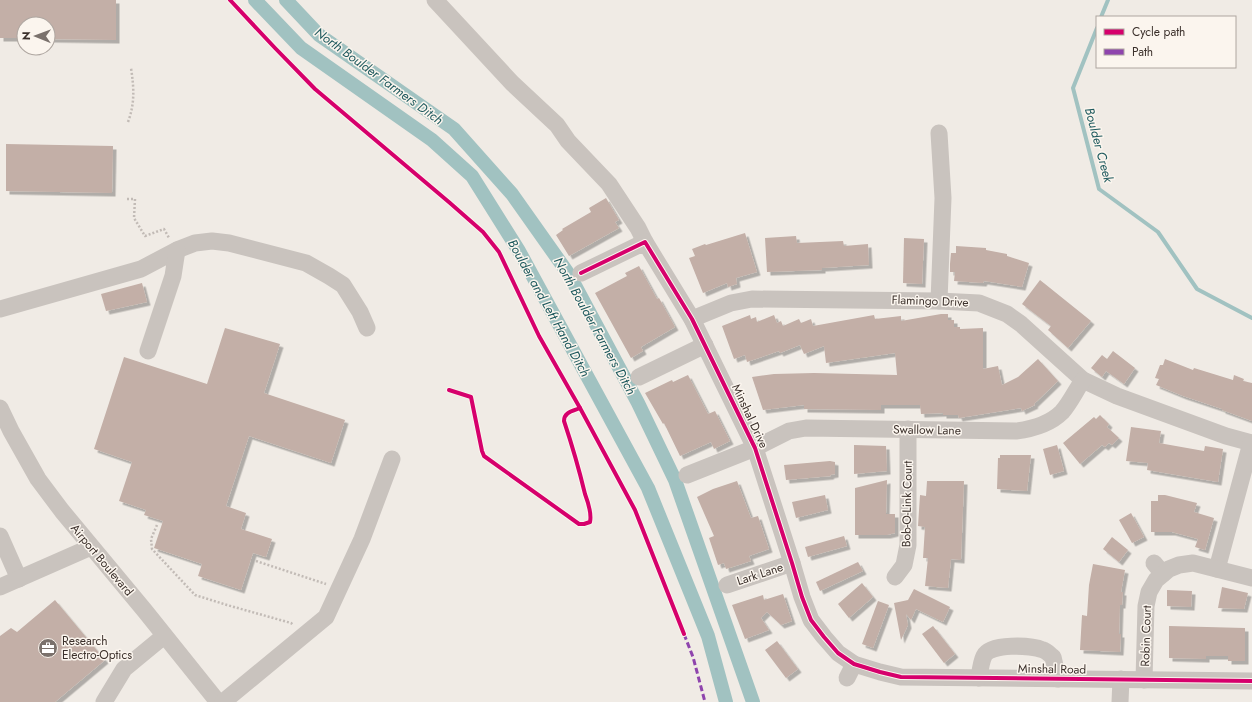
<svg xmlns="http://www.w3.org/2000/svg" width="1252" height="702" viewBox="0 0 1252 702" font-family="Jost,sans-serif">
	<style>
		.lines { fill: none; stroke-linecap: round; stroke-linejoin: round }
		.stream { stroke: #a1c2c1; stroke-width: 4 }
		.canal { stroke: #a1c2c1; stroke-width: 14 }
		.building { fill: #c3afa7; filter: url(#shadow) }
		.path { stroke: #c2bbb6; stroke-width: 2.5; stroke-dasharray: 2 2; stroke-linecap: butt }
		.minor { stroke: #c9c3be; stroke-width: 17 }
		.quiet { stroke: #8e44ad; stroke-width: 3; stroke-dasharray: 6 3; stroke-linecap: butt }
		.cycleway-casing { stroke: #fbf5ee; stroke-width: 6 }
		.cycleway { stroke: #d6006c; stroke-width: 4 }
		.labels { text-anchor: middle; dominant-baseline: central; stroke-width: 3; stroke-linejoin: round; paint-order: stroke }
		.street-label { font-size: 12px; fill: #3b302b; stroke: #fbf5ee }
		.poi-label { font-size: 12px; fill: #3b302b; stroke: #fbf5ee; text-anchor: start }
		.water-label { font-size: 13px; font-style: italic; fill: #1f5a5e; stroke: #fbf5ee }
	</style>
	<defs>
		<filter id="shadow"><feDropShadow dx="3.5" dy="3.5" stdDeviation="0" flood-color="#0004"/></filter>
	</defs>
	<rect width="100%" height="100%" fill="#f0ebe5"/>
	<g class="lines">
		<g class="stream">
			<polyline points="1101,17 1108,0"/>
			<polyline points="1097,28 1073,88 1099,189 1158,232 1197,289 1252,318"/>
		</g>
		<g class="canal">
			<polyline points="255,0 301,48 432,140 472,176 519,251 648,488 708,636 726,702"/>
			<polyline points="286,0 319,35 454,129 512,194 570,276 638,403 675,480 753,702"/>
		</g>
	</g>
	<g class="building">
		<polygon points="0,0 116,0 116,40 48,39 48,24 24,24 24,38 0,38"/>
		<polygon points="6,144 113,146 112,193 6,191"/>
		<polygon points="606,198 619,220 615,222 619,228 569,256 556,235 563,230 562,229 591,212 589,208"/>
		<polygon points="745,233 757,272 736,278 737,284 728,287 727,283 703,293 689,258 695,256 692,249 705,244 706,245"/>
		<polygon points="796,236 797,243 843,241 844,246 868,244 869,265 822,268 822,270 767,272 765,238"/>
		<polygon points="904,238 924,239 922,284 903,283"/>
		<polygon points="956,246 986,248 986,250 1007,254 1007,256 1029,263 1022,287 984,281 983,283 954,281 955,272 950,272 950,264 951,253 956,253"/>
		<polygon points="639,266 657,299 659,298 675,327 641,347 643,351 631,358 595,293 627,276 625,273"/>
		<polygon points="1040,280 1091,321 1068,348 1048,330 1051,326 1022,304"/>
		<polygon points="142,283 147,302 106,311 101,294"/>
		<polygon points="941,314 948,314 948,320 954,320 954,327 960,327 960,329 983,328 983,369 998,366 1002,385 1018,377 1038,359 1058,381 1034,404 1035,405 1022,411 1021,408 959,418 958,415 943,415 943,413 921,414 920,405 881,405 881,410 804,409 804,405 763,410 752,377 774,374 814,373 897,375 895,353 826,363 824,346 804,354 800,345 780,353 779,351 747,362 745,355 734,359 722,326 750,315 751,319 756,317 757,322 774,315 777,323 781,321 783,326 799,319 801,323 811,319 813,326 874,315 875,319 901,316 901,321"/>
		<polygon points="225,328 280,344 264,393 345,420 331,463 249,436 226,506 246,513 241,529 272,539 266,557 253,553 241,590 198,576 202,564 154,548 163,521 144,515 146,510 119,501 132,462 94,449 124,357 207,384"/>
		<polygon points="1113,351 1135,368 1124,384 1106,371 1102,377 1091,368 1102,355 1107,359"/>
		<polygon points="1165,359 1193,370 1194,368 1233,380 1234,375 1244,379 1243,381 1252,383 1252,421 1222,410 1222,409 1183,396 1156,385 1159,379 1155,378 1160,365 1163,365"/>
		<polygon points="688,375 708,414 715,411 730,441 714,449 711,442 680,456 664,423 663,424 645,393 672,380 673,382"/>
		<polygon points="1100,415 1109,424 1107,427 1119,438 1112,445 1109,443 1105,447 1102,445 1080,464 1063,443 1094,417 1096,419"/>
		<polygon points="1131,427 1161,431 1159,443 1204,451 1205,446 1223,449 1218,482 1147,470 1148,463 1126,461"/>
		<polygon points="854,445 886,446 887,471 854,474"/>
		<polygon points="1057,445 1064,471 1050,475 1043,449"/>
		<polygon points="1000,455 1031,455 1027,491 997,489 998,458 1000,458"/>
		<polygon points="830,461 835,462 835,474 830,475 831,476 786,480 784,465"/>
		<polygon points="887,480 886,514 895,514 895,533 887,535 855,535 855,488"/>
		<polygon points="737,481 751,518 758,516 769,549 749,556 751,561 726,569 724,563 718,565 709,538 714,536 697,497 713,489"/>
		<polygon points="927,481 964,481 961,560 951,559 948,588 925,586 928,558 923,558 925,527 918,526 920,495 926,496"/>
		<polygon points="825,495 828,510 796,518 792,502"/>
		<polygon points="1158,495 1165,495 1197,503 1194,512 1214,518 1205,550 1195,547 1198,539 1172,532 1151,532 1151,501 1158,501"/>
		<polygon points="1131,513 1144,537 1132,543 1119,520"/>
		<polygon points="844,536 847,546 808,557 805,547"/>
		<polygon points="1112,537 1128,550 1119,562 1103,549"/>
		<polygon points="858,562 863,571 820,591 816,582"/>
		<polygon points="1093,564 1125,570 1121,592 1123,592 1122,605 1120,605 1119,634 1121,634 1120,652 1080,650 1082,615 1087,616 1089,585"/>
		<polygon points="862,583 873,597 849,618 838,604"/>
		<polygon points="1222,587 1248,593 1244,609 1218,608"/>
		<polygon points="914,589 950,607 943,622 916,609 911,620 906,614 908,625 901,640 894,603 908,600"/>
		<polygon points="1167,590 1192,591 1191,607 1167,606"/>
		<polygon points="783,594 792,621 781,625 767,612 761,618 769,630 745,639 732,605 763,595 764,600"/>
		<polygon points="55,600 105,660 55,702 0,702 0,636 11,628 17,632"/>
		<polygon points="878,601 889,605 873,648 862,644"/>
		<polygon points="933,626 955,654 944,663 922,634"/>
		<polygon points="1169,626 1245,628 1245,661 1228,661 1228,656 1206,656 1206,659 1169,658"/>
		<polygon points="777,641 798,669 786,678 765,650"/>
	</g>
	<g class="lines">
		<g class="path">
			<path d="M128,122C135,103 134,88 131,68"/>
			<polyline points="127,199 135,199 134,218 145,236 164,229 169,238"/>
			<polyline points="157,525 151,539 152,549 195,595 227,605 291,623 293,625"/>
			<polyline points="256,561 326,584"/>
		</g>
		<g class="minor">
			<polyline points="435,0 512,83 557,125 568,141 609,184 638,228 645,242"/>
			<polyline points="939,133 943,198 939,301"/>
			<polyline points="581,273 645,242 692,319 755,448 792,563 802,597 811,620 824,637 838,653 854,664 880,672 901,677 1252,681"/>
			<polyline points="0,309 141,269 177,250 195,243 212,241 229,243 306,263 329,276 343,285 360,312 367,328"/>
			<polyline points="692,319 731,303 752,299 939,301 979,303 1007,314 1021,324 1083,380 1117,396 1226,436 1252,443"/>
			<polyline points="148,351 173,276 177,250"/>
			<polyline points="639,377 705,345"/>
			<polyline points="0,408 11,431 38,479 62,511 145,611 218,702"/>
			<path d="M687,475L755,448L789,431L806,428L1016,431C1032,429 1050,424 1062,412C1070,403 1076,390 1083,380"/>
			<polyline points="0,536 19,579"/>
			<polyline points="1154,563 1163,574"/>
			<polyline points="1217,569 1251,443"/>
			<polyline points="895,577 904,565 908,545 908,429"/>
			<polyline points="727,585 792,563"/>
			<polyline points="0,587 91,547"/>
			<polyline points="847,678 854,664"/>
			<path d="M979,678C980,671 981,662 984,656C990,643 1031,645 1043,650C1047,651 1050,655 1053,657L1058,679"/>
			<polyline points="1144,680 1146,606 1149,592 1156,580 1169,569 1179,565 1193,563 1252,578"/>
			<polyline points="104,702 124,669 164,636"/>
			<polyline points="223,702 326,617 362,539 392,459"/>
			<polyline points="1120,702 1121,679"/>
		</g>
		<polyline class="quiet" points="684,634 693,657 705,702"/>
		<g class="cycleway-casing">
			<g id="cycleway">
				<polyline points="230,0 275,48 315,89 450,203 483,232 499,252 539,336 580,408 635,510 684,634"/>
				<polyline points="581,273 645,242 692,319 755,448 792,563 802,597 811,620 824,637 838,653 854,664 880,672 901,677 1252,681"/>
				<path d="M449,390L471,397L482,451L484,456L579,524H584L590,522C592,513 588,502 585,494C579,469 572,445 564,421C564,412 573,411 580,408"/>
			</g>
		</g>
		<use href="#cycleway" class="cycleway"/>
	</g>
	<defs>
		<g id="office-disc" transform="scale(1)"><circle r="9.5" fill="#7a716c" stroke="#fbf5ee"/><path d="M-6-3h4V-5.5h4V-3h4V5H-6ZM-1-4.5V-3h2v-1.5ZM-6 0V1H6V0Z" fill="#fff"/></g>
	</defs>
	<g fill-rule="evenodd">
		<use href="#office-disc" x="48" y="648"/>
	</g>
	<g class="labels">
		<g class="street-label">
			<text transform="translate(930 301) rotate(2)">Flamingo Drive</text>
			<text transform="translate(750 416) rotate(65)">Minshal Drive</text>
			<text transform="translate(927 430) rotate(1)">Swallow Lane</text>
			<text transform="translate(907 504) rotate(-89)">Bob-O-Link Court</text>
			<text transform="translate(102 560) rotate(50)">Airport Boulevard</text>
			<text transform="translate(760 574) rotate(-18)">Lark Lane</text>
			<text transform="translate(1146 636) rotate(-88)">Robin Court</text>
			<text transform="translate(1052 669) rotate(1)">Minshal Road</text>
		</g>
		<g class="poi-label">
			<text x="62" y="641">Research<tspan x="62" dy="14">Electro-Optics</tspan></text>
		</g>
		<g class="water-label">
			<text transform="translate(379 76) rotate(36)">North Boulder Farmers Ditch</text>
			<text transform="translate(1099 145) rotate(75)">Boulder Creek</text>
			<text transform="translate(549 308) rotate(61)">Boulder and Left Hand Ditch</text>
			<text transform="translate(595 326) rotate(61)">North Boulder Farmers Ditch</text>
		</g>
	</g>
	<rect x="1096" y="16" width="140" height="52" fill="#fbf5ee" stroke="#aea6a0"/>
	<rect x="1104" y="29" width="20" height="6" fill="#d6006c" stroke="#aea6a0"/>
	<text x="1132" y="36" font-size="12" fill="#3b302b">Cycle path</text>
	<rect x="1104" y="49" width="20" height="6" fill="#8e44ad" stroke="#aea6a0"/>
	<text x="1132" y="56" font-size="12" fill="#3b302b">Path</text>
	<g transform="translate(36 36) rotate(271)"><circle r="19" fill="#fbf5ee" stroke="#aea6a0"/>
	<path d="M0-3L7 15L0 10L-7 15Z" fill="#7a716c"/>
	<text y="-6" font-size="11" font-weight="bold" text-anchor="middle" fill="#3b302b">N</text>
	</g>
</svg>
